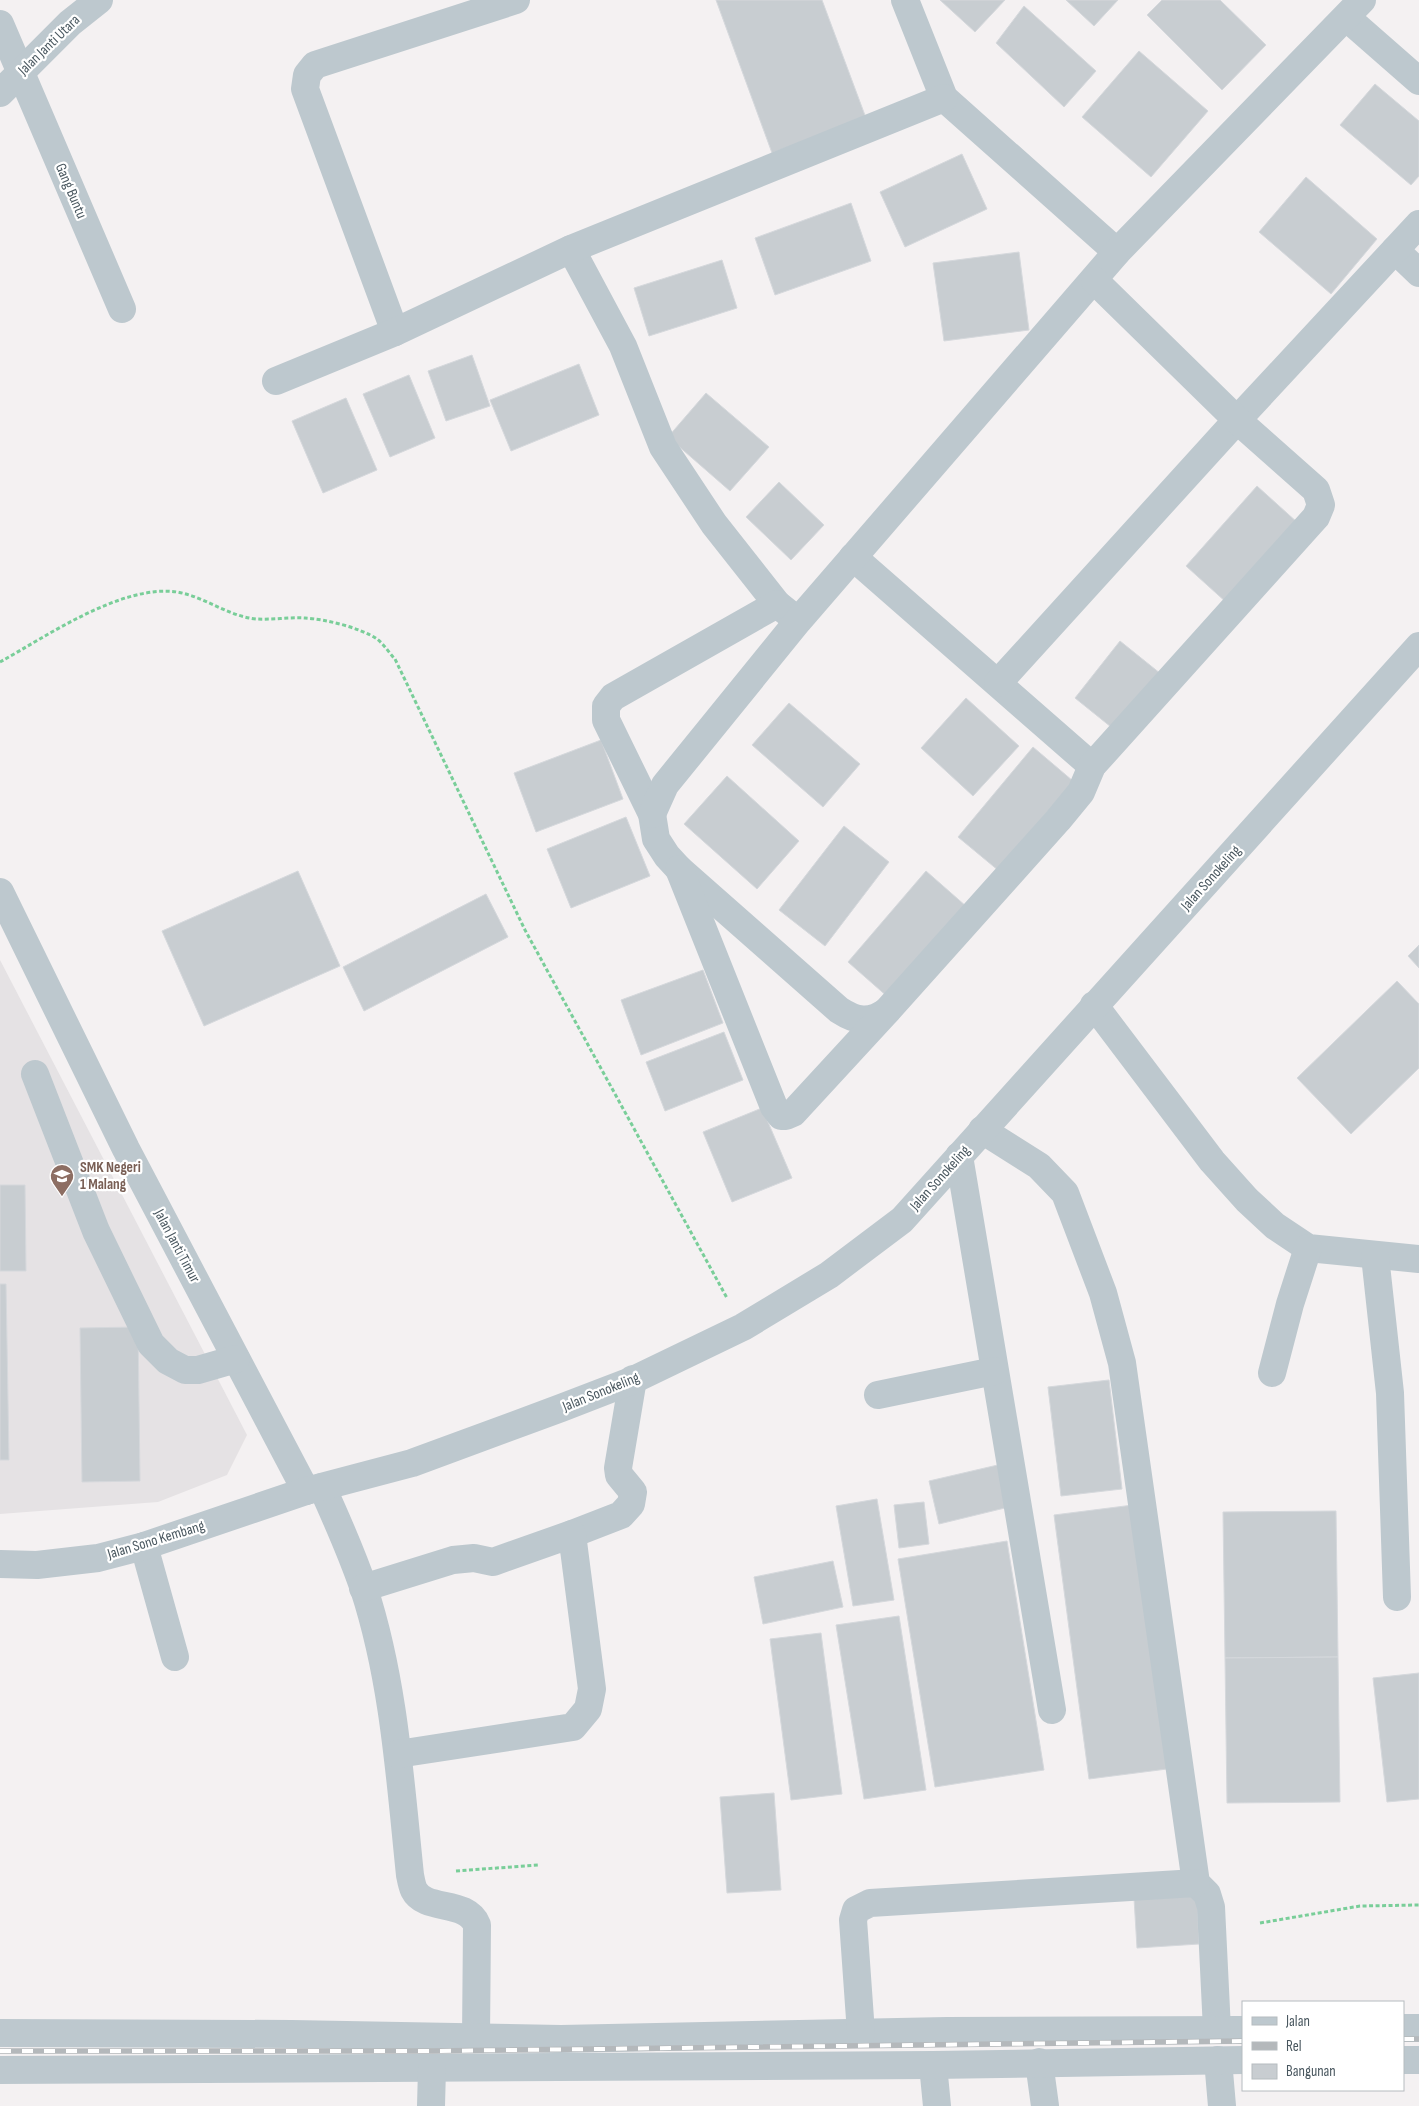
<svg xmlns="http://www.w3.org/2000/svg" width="1419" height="2106" viewBox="0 0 1419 2106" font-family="'Sofia Sans Condensed',sans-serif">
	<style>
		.education { fill: #e5e2e4 }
		.building { fill: #c8cdd1; stroke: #d5d8dc }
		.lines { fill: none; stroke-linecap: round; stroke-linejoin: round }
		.path { stroke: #79ce99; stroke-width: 3; stroke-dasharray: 4 2.5; stroke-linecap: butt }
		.minor { stroke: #bdc8ce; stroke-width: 28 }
		.rail-casing { stroke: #b4b8bb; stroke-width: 5.5 }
		.rail { stroke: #fff; stroke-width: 4; stroke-dasharray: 11; stroke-linecap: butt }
		.labels { text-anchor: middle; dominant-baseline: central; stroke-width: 4.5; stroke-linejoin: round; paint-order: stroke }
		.street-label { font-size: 15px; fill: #49575f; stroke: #fff }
		.education-label { font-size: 15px; font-weight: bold; fill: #785e54; stroke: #fff; text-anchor: start }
	</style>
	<rect width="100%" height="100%" fill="#f4f1f2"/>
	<polygon class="education" points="0,960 247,1435 227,1475 158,1502 0,1514"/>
	<g class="building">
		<polygon points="716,0 822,0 866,118 772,153"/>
		<polygon points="940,0 1005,0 975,32"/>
		<polygon points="1066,0 1118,0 1094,26"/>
		<polygon points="1162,0 1220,0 1266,45 1222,90 1147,15"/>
		<polygon points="1024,6 1096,71 1064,107 996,43"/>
		<polygon points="1139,51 1208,111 1151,177 1082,117"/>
		<polygon points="1375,84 1419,121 1419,176 1411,185 1340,125"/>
		<polygon points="962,154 987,209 905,247 880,192"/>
		<polygon points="1306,177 1377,239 1331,294 1259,232"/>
		<polygon points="851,203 871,261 775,295 755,238"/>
		<polygon points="1019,252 1029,330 944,341 933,263"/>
		<polygon points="722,260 737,308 649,336 634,288"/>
		<polygon points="472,355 490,406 446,421 428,371"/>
		<polygon points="579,364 599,415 511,451 490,400"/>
		<polygon points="409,375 435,438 390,457 363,394"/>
		<polygon points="706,393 769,447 730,491 668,437"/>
		<polygon points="346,398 377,470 323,493 292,421"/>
		<polygon points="779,482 824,525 791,560 746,517"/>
		<polygon points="1257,486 1298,523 1227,603 1186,566"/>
		<polygon points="1120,641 1161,674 1116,731 1075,698"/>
		<polygon points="966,698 1019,746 973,796 921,748"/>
		<polygon points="789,703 860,764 823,807 752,745"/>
		<polygon points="601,740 623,799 536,832 514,773"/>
		<polygon points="1033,747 1073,781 999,871 958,837"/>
		<polygon points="727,776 799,841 757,889 684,824"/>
		<polygon points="626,817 650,876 571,908 547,849"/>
		<polygon points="844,826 889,862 825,946 779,910"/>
		<polygon points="298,871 340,966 204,1026 162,931"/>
		<polygon points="926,871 967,907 889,998 848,962"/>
		<polygon points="486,894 508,937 364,1011 343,967"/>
		<polygon points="1419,945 1419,968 1408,956"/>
		<polygon points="703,970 723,1023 641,1055 621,1000"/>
		<polygon points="1397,981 1419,1004 1419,1068 1351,1134 1297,1078"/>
		<polygon points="724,1032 743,1080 665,1111 646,1062"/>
		<polygon points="762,1108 792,1178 732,1202 703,1132"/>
		<polygon points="0,1185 25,1185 26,1271 0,1271"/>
		<polygon points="0,1284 6,1284 9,1460 0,1460"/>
		<polygon points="138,1327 140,1481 82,1482 80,1328"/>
		<polygon points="1109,1380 1122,1489 1061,1496 1048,1387"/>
		<polygon points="1002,1464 1013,1506 939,1524 929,1481"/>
		<polygon points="877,1499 894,1600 853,1606 836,1506"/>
		<polygon points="924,1502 929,1544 899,1548 894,1505"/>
		<polygon points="1133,1505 1167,1769 1089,1779 1054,1515"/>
		<polygon points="1336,1511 1338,1657 1225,1658 1223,1512"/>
		<polygon points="1007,1541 1044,1770 935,1787 898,1559"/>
		<polygon points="833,1561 843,1607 763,1624 754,1577"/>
		<polygon points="899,1616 926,1790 864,1799 836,1625"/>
		<polygon points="821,1633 842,1794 791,1800 770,1639"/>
		<polygon points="1338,1657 1340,1802 1227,1803 1225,1658"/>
		<polygon points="1419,1673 1419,1799 1387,1802 1373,1678"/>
		<polygon points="774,1793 781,1890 727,1893 720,1797"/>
		<polygon points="1197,1894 1199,1944 1137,1948 1134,1898"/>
	</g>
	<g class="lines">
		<g class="path">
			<path d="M0,662C47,636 122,584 177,592C206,597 227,616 256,619C272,620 289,617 305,618C325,619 361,628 377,639C384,644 389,653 395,659L525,930L727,1298"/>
			<polyline points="456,1871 538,1865"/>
			<polyline points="1260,1923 1360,1906 1419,1905"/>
		</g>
		<g class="minor">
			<polyline points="905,0 944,98 1117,252"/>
			<polyline points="1347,18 1419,81"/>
			<polyline points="0,24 122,309"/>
			<polyline points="0,93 70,23 99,0"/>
			<polyline points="571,249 623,346 663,447 714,524 777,604 792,616"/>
			<polyline points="1395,250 1419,273"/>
			<polyline points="395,332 305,89 307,75 315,65 516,0"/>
			<polyline points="276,381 395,332 571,249 944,98"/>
			<polyline points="853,557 1092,766"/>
			<path d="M777,604L613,697L606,706V720L652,814L656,839L667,856L679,869L839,1010C856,1021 869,1024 887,1011"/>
			<polyline points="998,683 1237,420 1419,224"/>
			<polyline points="652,814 665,785 798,621 1117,252 1362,0"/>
			<polyline points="679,869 774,1107 781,1116 786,1116 793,1113 887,1011 1058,820 1081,792 1092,766 1316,517 1321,505 1316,490 1237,420 1095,281"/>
			<polyline points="0,892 126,1149 306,1491"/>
			<polyline points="1094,1005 1212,1161 1247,1200 1275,1226 1308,1248 1419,1259"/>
			<polyline points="35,1074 96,1231 151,1344 168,1361 185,1370 198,1370 236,1359"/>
			<polyline points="982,1130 1039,1166 1065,1193 1103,1293 1122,1363 1196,1883 1207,1894 1211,1907 1217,2030"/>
			<polyline points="959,1156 1052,1710"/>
			<polyline points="1375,1256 1390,1393 1397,1597"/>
			<polyline points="1272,1373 1290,1304 1308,1248"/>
			<polyline points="878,1395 994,1371"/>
			<path d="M322,1487C337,1520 352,1554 364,1589C394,1681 400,1779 410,1875C411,1880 412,1886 414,1890C425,1912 467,1899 477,1925L476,2038"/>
			<polyline points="572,1534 621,1515 631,1504 633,1492 619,1475 618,1468 633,1379"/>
			<polyline points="144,1546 175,1657"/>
			<polyline points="0,1564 37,1565 98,1558 144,1546 306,1491 412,1463 561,1408 631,1381 743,1327 829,1275 902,1220 1419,646"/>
			<polyline points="363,1588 453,1560 474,1558 493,1562 572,1534 592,1689 588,1709 573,1727 398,1754"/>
			<polyline points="1403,2028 1419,2028"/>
			<polyline points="0,2033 292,2034 561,2039 947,2031 1243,2030"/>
			<polyline points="861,2033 853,1920 856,1910 870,1903 1196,1883"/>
			<polyline points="1218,2060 1222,2106"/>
			<polyline points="1403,2060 1419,2060"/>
			<polyline points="1039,2062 1045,2106"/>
			<polyline points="933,2065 937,2106"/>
			<polyline points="0,2070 933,2065 1243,2060"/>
			<polyline points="431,2106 432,2069"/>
		</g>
		<g class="rail-casing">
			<g id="rail">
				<polyline points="1403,2039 1419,2039"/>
				<polyline points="0,2051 433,2051 1243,2041"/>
			</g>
		</g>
		<use href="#rail" class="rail"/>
	</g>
	<defs>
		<g id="school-pin" transform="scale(1.25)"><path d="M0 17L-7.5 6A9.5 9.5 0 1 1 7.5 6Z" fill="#8d6e63" stroke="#fff"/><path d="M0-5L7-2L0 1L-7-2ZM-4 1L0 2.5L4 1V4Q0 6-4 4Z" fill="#fff"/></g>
	</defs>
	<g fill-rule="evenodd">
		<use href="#school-pin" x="62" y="1176"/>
	</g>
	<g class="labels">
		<g class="street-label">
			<text transform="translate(49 45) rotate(-44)">Jalan Janti Utara</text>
			<text transform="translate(71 191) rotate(67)">Gang Buntu</text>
			<text transform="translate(1211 878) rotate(-48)">Jalan Sonokeling</text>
			<text transform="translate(940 1178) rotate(-48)">Jalan Sonokeling</text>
			<text transform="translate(177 1246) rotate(62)">Jalan Janti Timur</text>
			<text transform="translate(601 1392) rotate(-22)">Jalan Sonokeling</text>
			<text transform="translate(156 1540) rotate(-17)">Jalan Sono Kembang</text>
		</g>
		<g class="education-label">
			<text x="80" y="1167">SMK Negeri<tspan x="80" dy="17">1 Malang</tspan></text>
		</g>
	</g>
	<rect x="1242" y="2001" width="162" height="90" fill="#ffffff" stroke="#b6bcbf"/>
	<rect x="1252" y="2017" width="25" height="8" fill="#bdc8ce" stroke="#b6bcbf"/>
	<text x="1286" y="2026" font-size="15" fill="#49575f">Jalan</text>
	<rect x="1252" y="2042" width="25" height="8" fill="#b4b8bb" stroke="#b6bcbf"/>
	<text x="1286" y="2051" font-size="15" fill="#49575f">Rel</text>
	<rect x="1252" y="2064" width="25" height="15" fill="#c8cdd1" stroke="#b6bcbf"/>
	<text x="1286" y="2076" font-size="15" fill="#49575f">Bangunan</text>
</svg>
